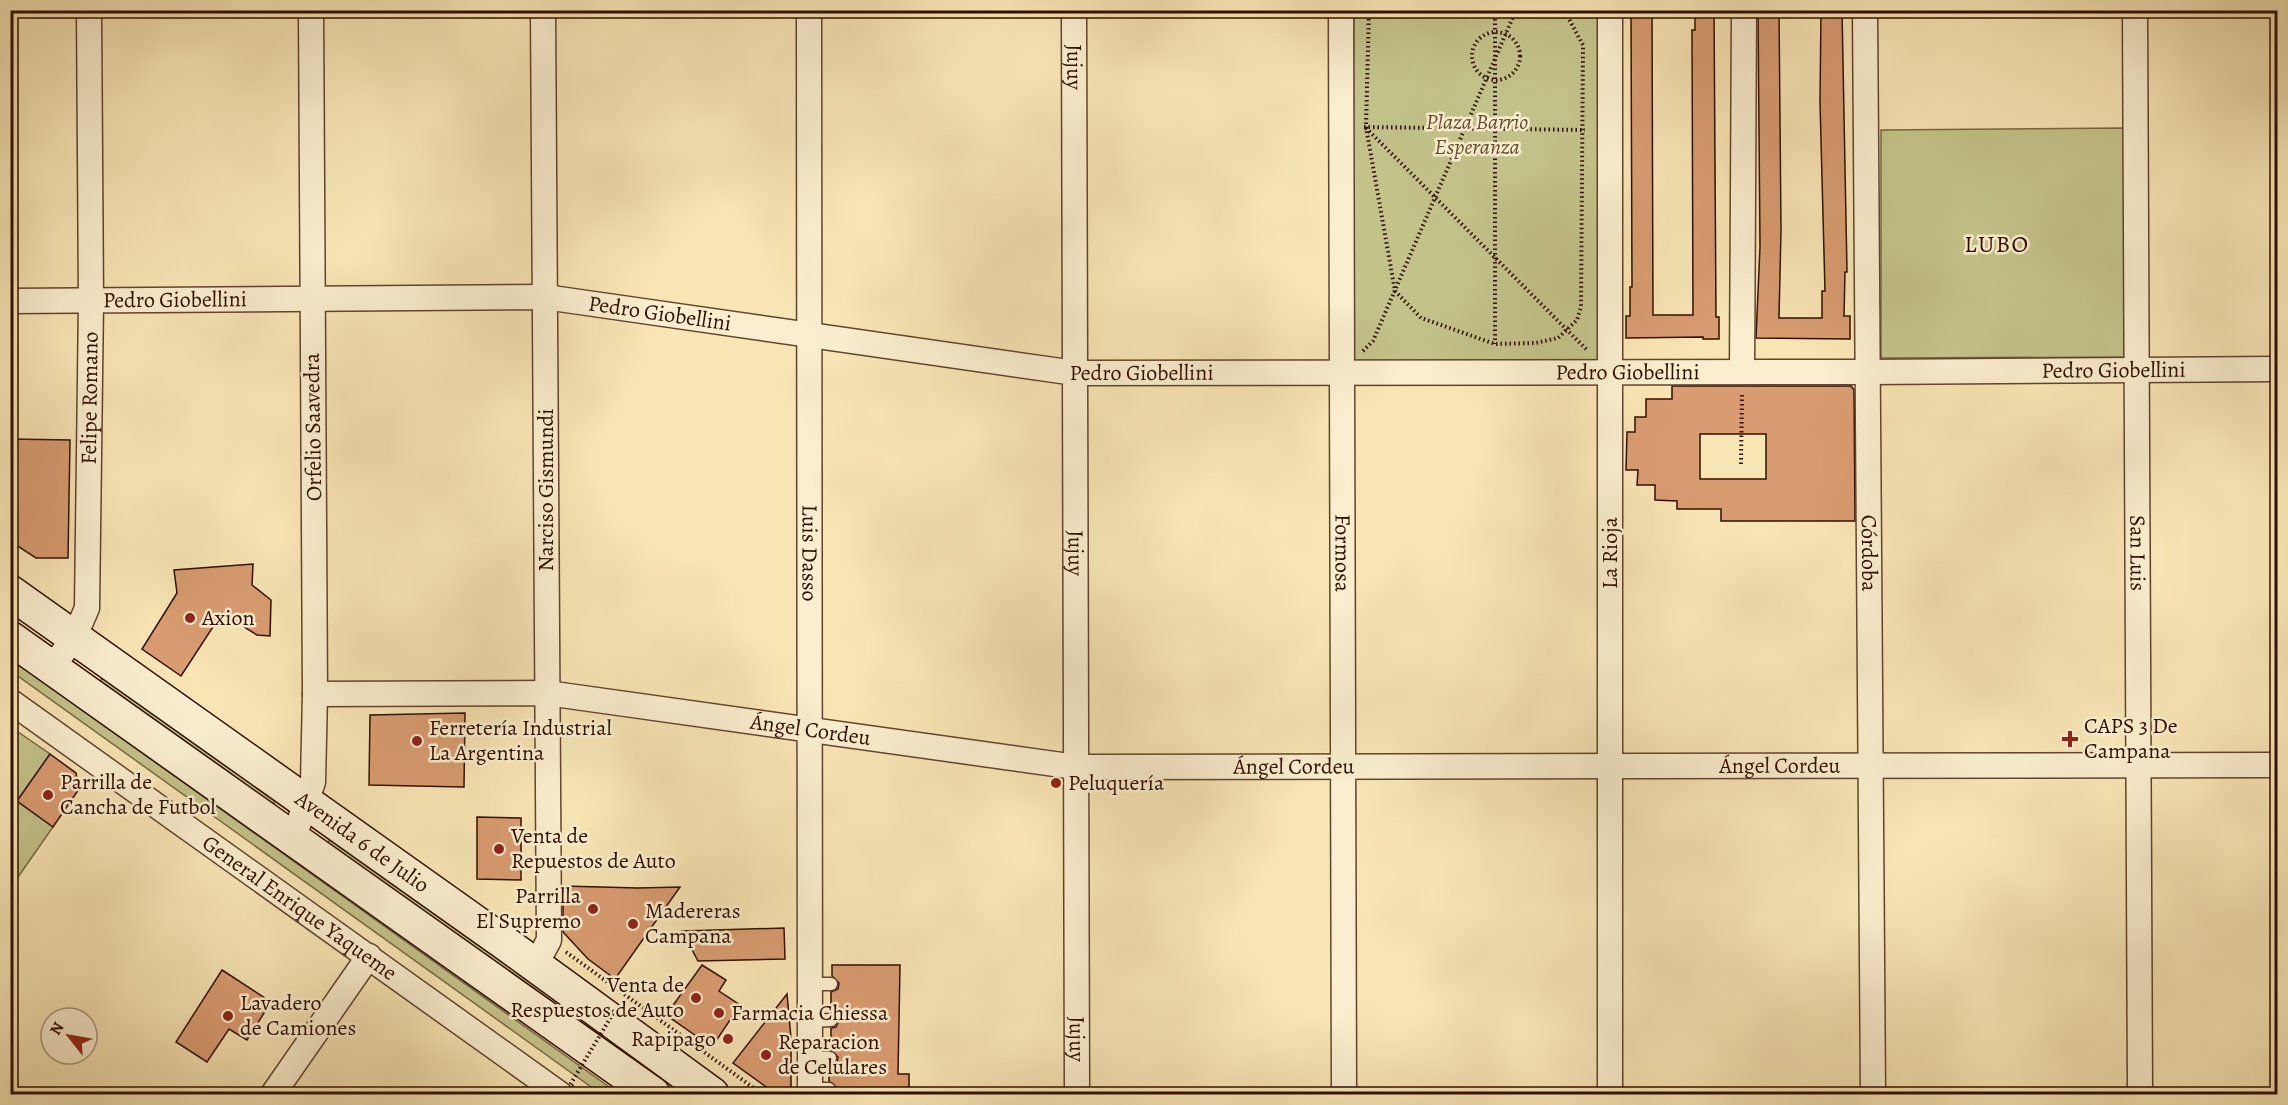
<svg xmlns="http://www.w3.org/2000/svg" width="2288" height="1105" viewBox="0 0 2288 1105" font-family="Alegreya,serif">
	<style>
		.green { fill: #c3c389; stroke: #796945; stroke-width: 1.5 }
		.building { fill: #d89c70; stroke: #2f0f01; stroke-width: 1.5; fill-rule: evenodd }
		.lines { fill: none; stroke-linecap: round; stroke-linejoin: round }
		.service-casing { stroke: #61442e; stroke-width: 15 }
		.minor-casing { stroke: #61442e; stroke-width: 27 }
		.secondary-casing { stroke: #2f0f01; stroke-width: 36 }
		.path { stroke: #2f0f01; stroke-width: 4; stroke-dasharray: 1.5 3; stroke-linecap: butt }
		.service { stroke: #faeece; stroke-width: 12 }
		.minor { stroke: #faeece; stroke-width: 24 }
		.secondary { stroke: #faeece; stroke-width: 33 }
		.path-bridge { stroke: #2f0f01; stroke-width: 4; stroke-dasharray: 1.5 3; stroke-linecap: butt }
		.poi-dot { fill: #8f2418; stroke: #faeece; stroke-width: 2 }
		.labels { text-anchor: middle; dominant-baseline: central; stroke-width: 5; stroke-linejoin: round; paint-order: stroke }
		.street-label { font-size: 22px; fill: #2f0f01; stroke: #faeece }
		.park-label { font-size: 22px; font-style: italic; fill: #634e31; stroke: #faeece }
		.poi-label { font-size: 22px; fill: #2f0f01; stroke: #faeece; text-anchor: start }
		.neighbourhood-label { font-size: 24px; letter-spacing: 1.5px; fill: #2f0f01; stroke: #faeece }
	</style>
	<rect width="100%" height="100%" fill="#f8e5b4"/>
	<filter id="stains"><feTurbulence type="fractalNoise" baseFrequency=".00333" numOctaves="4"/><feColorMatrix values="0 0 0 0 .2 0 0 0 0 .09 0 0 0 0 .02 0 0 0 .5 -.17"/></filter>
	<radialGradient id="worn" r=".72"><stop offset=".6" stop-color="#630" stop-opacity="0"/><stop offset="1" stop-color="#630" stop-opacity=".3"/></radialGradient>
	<g class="green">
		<polygon points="1354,11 1600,11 1598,361 1352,361"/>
		<polygon points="2124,128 2124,357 1881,358 1881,130"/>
		<polygon points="11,659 619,1094 601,1094 11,671"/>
		<polygon points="103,677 275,800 274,804 271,806 99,683"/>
		<polygon points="11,727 50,754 17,801 53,827 11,887"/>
		<polygon points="331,840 693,1094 675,1094 328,849 327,842"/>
	</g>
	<g class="building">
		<polygon points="1631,10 1652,10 1653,315 1693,315 1692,30 1695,30 1695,10 1714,10 1716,317 1719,317 1719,339 1703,339 1703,337 1626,338 1626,316 1630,316 1630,287 1632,287"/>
		<polygon points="1758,10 1779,10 1781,230 1779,318 1822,318 1822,291 1825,291 1820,102 1821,10 1842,10 1847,272 1845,272 1844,316 1850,316 1850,339 1756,338 1760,247"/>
		<path d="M1672,386H1851L1854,390L1855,521H1721V509H1677V501L1655,500V485H1637L1638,470H1626L1627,432H1635V417H1646V399H1672ZM1700,434H1766V479H1700Z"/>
		<polygon points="10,439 70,440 68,558 36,558 10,541"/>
		<polygon points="253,564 252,585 271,600 270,636 257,635 222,613 181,676 142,649 177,593 174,570"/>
		<polygon points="465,713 464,787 369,785 370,715"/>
		<polygon points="50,754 76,773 79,789 53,827 17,801"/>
		<polygon points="477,817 521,818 521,880 477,879"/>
		<polygon points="563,886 638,888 680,887 615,979 588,959 563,932"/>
		<polygon points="784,928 785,959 698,961 682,931"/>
		<polygon points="702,965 726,980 719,991 740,1005 712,1047 666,1015"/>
		<polygon points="832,965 900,965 898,1074 909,1074 909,1095 835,1095 837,1088 829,1081 829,1074 830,1066 837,1063 838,1057 831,1050 831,1028 836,1027 839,1020 838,1015 831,1012 831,992 838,989 839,983 832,976"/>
		<polygon points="222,970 271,1002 247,1040 229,1029 207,1062 176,1042"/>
		<polygon points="787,994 791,1038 791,1088 776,1094 733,1063"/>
	</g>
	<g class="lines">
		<g class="service-casing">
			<g id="service">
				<polyline points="810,984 831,984"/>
				<polyline points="810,1021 831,1020"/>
				<polyline points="809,1058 830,1058"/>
				<polyline points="810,1089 829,1089"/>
			</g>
		</g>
		<g class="minor-casing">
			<g id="minor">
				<path id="s1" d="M809,10L810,1094"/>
				<path id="s2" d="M1074,10L1077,1094"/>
				<path id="s3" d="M1341,10L1344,1094"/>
				<polyline points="1610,10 1610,1094"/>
				<path id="s4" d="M1865,10L1873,1094"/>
				<path id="s5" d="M2135,10L2140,1094"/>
				<path id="s6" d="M10,301L545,297L1075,373L1868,372L2278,369"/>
				<polyline points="1742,372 1744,10"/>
				<path id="s7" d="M52,667L74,638L87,608L91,301L89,10"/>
				<path id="s8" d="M315,694L547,693L1076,767L2278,765"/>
				<path id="s9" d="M10,701L560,1094"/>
				<polyline points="293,840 313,782 315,694 311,10"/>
				<polyline points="535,966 549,940 543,10"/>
				<polyline points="273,1094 369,956"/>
			</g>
		</g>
		<g class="secondary-casing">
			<g id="secondary">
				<path id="s10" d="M10,592L509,946L712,1094"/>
				<polyline points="10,638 653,1094"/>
			</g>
		</g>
		<g class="path">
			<polyline points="1369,10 1366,127 1395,291 1421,318 1495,344 1536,343 1558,338 1577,320 1581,307 1583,45 1564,10"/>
			<polyline points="1495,10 1495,344"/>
			<circle cx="1496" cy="56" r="24"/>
			<polyline points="1364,127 1585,130"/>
			<polyline points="1366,128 1587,350"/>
			<polyline points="1363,351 1373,341 1516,10"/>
			<polyline points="1741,464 1742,394"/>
			<polyline points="566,952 762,1094"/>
		</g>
		<use href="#service" class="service"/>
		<use href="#minor" class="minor"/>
		<use href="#secondary" class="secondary"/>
		<polyline class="path-bridge" points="573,1087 570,1085 614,1012 612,1011"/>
	</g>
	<g class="poi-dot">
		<circle cx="190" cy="618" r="6"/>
		<path d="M2067 730h6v6h6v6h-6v6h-6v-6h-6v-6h6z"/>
		<circle cx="417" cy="741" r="6"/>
		<circle cx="1056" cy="783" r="6"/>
		<circle cx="48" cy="795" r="6"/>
		<circle cx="499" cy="849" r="6"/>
		<circle cx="593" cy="909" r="6"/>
		<circle cx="633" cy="924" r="6"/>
		<circle cx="696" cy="998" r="6"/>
		<circle cx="719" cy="1013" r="6"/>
		<circle cx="228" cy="1016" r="6"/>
		<circle cx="728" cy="1039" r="6"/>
		<circle cx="766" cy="1055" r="6"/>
	</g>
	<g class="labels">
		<g class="street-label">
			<text stroke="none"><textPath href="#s2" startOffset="57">Jujuy</textPath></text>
			<text stroke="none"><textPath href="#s6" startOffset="165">Pedro Giobellini</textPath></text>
			<text stroke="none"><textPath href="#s6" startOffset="651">Pedro Giobellini</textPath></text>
			<text stroke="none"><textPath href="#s6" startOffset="2109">Pedro Giobellini</textPath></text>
			<text stroke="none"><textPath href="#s6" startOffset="1137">Pedro Giobellini</textPath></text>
			<text stroke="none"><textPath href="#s6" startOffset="1623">Pedro Giobellini</textPath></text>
			<text stroke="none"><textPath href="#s7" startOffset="279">Felipe Romano</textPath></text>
			<text transform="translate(313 427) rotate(-91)">Orfelio Saavedra</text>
			<text transform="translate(546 490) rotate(-90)">Narciso Gismundi</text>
			<text stroke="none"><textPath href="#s3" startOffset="543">Formosa</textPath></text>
			<text stroke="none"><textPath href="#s4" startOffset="543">Córdoba</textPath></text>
			<text stroke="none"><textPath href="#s5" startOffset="543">San Luis</textPath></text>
			<text stroke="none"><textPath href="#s1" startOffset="543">Luis Dasso</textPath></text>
			<text stroke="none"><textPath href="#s2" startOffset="543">Jujuy</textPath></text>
			<text transform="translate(1610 553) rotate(-90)">La Rioja</text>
			<text stroke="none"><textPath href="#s8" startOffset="498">Ángel Cordeu</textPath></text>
			<text stroke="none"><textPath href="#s8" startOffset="1470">Ángel Cordeu</textPath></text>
			<text stroke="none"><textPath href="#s8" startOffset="984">Ángel Cordeu</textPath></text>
			<text stroke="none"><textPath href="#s10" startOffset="432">Avenida 6 de Julio</textPath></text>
			<text stroke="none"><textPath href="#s9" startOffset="356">General Enrique Yaqueme</textPath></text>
			<text stroke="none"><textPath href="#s2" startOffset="1029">Jujuy</textPath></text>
		</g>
		<g class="park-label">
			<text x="1477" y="122">Plaza Barrio<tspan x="1477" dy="25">Esperanza</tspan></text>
		</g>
		<g class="poi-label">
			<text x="202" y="618">Axion</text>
			<text x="2084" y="726">CAPS 3 De<tspan x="2084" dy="25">Campana</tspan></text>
			<text x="429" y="728">Ferretería Industrial<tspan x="429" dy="25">La Argentina</tspan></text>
			<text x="60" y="782">Parrilla de<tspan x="60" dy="25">Cancha de Futbol</tspan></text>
			<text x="1068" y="783">Peluquería</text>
			<text x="511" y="836">Venta de<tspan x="511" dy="25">Repuestos de Auto</tspan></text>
			<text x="581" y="896" text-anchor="end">Parrilla<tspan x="581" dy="25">El Supremo</tspan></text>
			<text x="645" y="911">Madereras<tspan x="645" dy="25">Campana</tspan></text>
			<text x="684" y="985" text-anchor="end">Venta de<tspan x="684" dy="25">Respuestos de Auto</tspan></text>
			<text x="240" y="1003">Lavadero<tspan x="240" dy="25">de Camiones</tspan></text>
			<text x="731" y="1013">Farmacia Chiessa</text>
			<text x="716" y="1039" text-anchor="end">Rapipago</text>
			<text x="778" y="1042">Reparacion<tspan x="778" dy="25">de Celulares</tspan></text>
		</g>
		<g class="neighbourhood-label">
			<text x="1997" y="244">LUBO</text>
		</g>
	</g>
	<rect width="2288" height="1105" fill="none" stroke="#f8e5b4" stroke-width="36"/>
	<rect x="12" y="12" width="2264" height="1081" fill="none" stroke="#2f0f01" stroke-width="3"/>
	<rect x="18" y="18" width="2252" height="1069" fill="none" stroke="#2f0f01" stroke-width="1.5"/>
	<g transform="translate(69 1036) rotate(301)"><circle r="28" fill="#faeece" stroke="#a9957c" stroke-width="1.5"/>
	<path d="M0-4.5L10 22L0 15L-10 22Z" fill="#8f2418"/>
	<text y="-9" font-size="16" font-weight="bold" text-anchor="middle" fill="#2f0f01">N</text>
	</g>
	<rect width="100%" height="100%" filter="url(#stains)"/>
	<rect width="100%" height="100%" fill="url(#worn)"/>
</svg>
